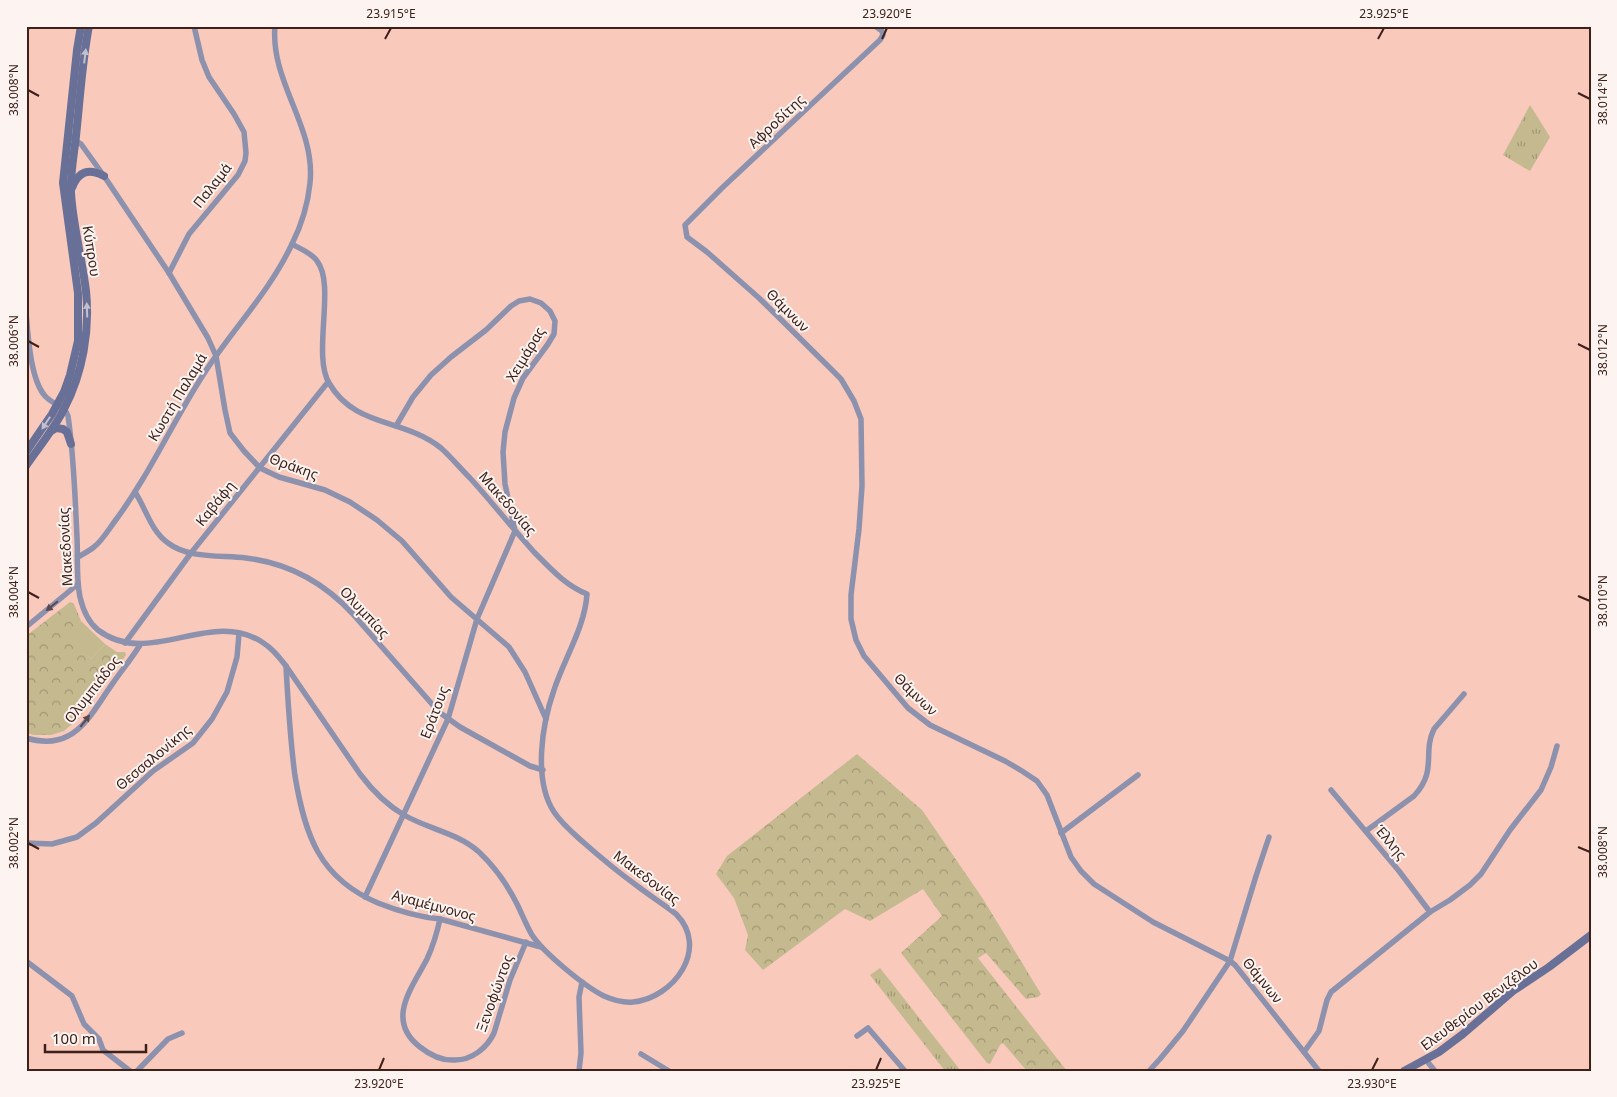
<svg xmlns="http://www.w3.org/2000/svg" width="1617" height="1097" viewBox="0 0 1617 1097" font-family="'Noto Sans',sans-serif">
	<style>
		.grass { fill: url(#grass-tufts) }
		.forest { fill: url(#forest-crowns) }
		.garden { fill: #c5ba8f }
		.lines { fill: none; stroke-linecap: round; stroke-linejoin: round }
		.street { stroke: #8c91ad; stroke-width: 5.5 }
		.secondary { stroke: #697097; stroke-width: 8 }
		.oneway { fill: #c2bfce }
		.oneway2 { fill: #5a484d }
		.ticks { fill: none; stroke: #3f2119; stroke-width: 2 }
		.labels { text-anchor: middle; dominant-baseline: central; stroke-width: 4; stroke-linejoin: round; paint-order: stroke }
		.street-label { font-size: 14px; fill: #3f2119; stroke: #fdf4f2 }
		.neatline { fill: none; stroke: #3f2119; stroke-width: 2 }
		.ticks-label { font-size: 12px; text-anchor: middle; fill: #3f2119 }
	</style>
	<defs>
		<pattern id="grass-tufts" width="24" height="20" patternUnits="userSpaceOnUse" patternTransform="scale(1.25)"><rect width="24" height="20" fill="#c5ba8f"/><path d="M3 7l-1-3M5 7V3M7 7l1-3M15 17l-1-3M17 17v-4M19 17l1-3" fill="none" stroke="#a19774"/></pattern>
		<pattern id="forest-crowns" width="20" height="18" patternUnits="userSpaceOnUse" patternTransform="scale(1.25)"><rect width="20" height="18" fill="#c5ba8f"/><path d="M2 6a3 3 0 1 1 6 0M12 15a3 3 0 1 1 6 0" fill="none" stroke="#a19774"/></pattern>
	</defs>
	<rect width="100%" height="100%" fill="#f9c9bb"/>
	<g class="grass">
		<polygon points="1530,105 1550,137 1530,171 1503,155"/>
		<polygon points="880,968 961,1071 945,1071 870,975"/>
	</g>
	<g class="forest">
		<polygon points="70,602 74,604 81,621 67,636 91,659 105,644 117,652 125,652 126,655 79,718 64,731 51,735 34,735 26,733 26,636"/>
		<polygon points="857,754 922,810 983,899 1041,994 1038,997 1026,999 986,953 978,958 1067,1071 1036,1071 1034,1068 1030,1071 1027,1071 1003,1043 1000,1045 990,1064 987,1063 901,953 942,916 923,889 870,921 845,909 763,970 745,950 748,935 734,898 716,874 727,856"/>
	</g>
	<polygon class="garden" points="81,621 105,644 91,659 66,636"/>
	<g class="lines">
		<g class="street">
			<polyline points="875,26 882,31 883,35 880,40 723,187 685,225 687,237 707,252 759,298 827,365 841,379 854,401 861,419 862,486 859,529 851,595 851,619 856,640 864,656 908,708 930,725 1005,761 1022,771 1037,781 1047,795 1071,857 1081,871 1094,884 1153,922 1230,961 1235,965 1319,1071"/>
			<polyline points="26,29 29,26"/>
			<polyline points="73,139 81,144 104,176 169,273 208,338 216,356 225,410 230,433 244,451 260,468 279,477 325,490 350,502 377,520 402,541 451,597 509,647 525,672 546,719"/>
			<polyline points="169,273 189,234 238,175 245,161 246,153 244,132 234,114 209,77 202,60 194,26"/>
			<path d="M26,312C28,334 30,379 45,396C52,404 65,406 68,416C74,456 75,497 77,537C78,557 76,578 80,597C83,610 88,622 98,630C149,669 210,608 262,642C272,648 279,657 286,666L360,774C372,790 387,805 404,815C428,829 458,833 479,852C495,867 507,884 517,904C522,914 526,925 532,935C544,953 584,986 604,996C613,1000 623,1003 633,1002C674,998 710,948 676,914C663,904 649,895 636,885C618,872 600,857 583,842C573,833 562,824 554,812C533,780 542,724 554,690C564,659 585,627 587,594C565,585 551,569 534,552C512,528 492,502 470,478C460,468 451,457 441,448C404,418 355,428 329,383C312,354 336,285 317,261C312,253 300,249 292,244"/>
			<path d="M135,492C146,509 151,531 168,543C189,559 221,555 246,558C288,563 323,582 352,613L439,712L460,727L530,766L543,770"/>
			<path d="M78,557C83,554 89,551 94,547C102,541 109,529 115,521C150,474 173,421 205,372C233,329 270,291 292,244C301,226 308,203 310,183C316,127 270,82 275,26"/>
			<polyline points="26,627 78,584"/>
			<polyline points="125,643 191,553 328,382"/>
			<path d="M286,666C288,703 290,739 295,776C305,835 319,878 378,903C398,911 418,917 440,919L541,947"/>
			<path d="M26,738C40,742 55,743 68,736C87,727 101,699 113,683C122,670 132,658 140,645"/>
			<polyline points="1331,790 1399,871 1430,912"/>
			<path d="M1366,831L1414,796C1438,770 1422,753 1434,729L1464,694"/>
			<polyline points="1061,833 1138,775"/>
			<polyline points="26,843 52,844 77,837 96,823 153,771 193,743 212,719 227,692 237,657 239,634"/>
			<polyline points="365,897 448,719 477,619 515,531 505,484 503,452 505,432 514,398 523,378 548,344 554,334 555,321 550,311 541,303 530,299 519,301 511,306 486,330 451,357 431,375 413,397 396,426"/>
			<path d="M440,919C437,933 433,946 427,959C412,988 385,1020 420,1047C430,1055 442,1061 455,1060C472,1060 487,1048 494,1033L510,980L526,942"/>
			<polyline points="26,961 72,996 84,1024 99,1039 103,1050 130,1071"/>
			<polyline points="857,1036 868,1028 905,1071"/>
			<polyline points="1304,1052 1319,1031 1327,1000 1331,992 1430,912 1450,900 1470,885 1481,874 1510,830 1541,790 1551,767 1557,746"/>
			<polyline points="641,1054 669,1071"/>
			<polyline points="1426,1060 1435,1071"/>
			<polyline points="137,1071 168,1039 182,1033"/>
			<polyline points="579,1071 581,1053 579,997 582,982"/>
			<polyline points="1149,1071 1160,1059 1183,1031 1230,961 1256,876 1269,837"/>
		</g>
		<g class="secondary">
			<path d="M72,188C78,171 89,168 104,176"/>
			<polyline points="51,431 56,428 63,429 67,432 71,444"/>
			<polyline points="26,452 52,414 64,392 70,375 78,341 78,293 63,183 77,50 81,26"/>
			<path d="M26,466C39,447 54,429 64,409C83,373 90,330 86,291C82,258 73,226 71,193C70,174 74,155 76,136C80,99 82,62 89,26"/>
			<polyline points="1404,1071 1439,1052 1463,1034 1513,991 1549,967 1591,935"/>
		</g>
	</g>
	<defs><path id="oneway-solid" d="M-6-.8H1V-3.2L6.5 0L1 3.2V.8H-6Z" transform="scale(1.25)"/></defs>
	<g class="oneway">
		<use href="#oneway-solid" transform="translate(85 56) rotate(-83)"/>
		<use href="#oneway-solid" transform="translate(87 310) rotate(-92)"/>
		<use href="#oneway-solid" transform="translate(46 423) rotate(123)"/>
	</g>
	<g class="oneway2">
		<use href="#oneway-solid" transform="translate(52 606) rotate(141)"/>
		<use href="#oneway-solid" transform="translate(85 721) rotate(-52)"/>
	</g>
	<path class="ticks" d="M385,39L391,28M882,39L887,28M1378,39L1384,28M28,90L39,96M1578,93L1590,99M28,341L39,347M1578,344L1590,350M28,592L39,598M1578,596L1590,601M28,843L39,849M1578,847L1590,852M379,1070L384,1058M876,1070L881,1058M1372,1070L1378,1058"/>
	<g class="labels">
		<g class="street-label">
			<text transform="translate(776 121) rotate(-43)">Αφροδίτης</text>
			<text transform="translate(212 185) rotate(-52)">Παλαμά</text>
			<text transform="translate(92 251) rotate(81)">Κύπρου</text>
			<text transform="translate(788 310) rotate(45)">Θάμνων</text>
			<text transform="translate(525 354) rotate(-59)">Χειμάρας</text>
			<text transform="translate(177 397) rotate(-59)">Κωστή Παλαμά</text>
			<text transform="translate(294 466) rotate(20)">Θράκης</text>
			<text transform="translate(215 503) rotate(-51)">Καβάφη</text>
			<text transform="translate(508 503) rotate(49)">Μακεδονίας</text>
			<text transform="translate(65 547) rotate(-93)">Μακεδονίας</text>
			<text transform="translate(365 612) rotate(47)">Ολυμπίας</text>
			<text transform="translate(92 689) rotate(-52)">Ολυμπιάδος</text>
			<text transform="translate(916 694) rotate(44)">Θάμνων</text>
			<text transform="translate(434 712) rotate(-69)">Εράτους</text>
			<text transform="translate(153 757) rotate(-40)">Θεσσαλονίκης</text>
			<text transform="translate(1391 842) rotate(50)">Έλλης</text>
			<text transform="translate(647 877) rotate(37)">Μακεδονίας</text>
			<text transform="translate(434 905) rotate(15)">Αγαμέμνονος</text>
			<text transform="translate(1263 980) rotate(51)">Θάμνων</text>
			<text transform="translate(494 993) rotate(-70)">Ξενοφώντος</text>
			<text transform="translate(1479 1004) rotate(-37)">Ελευθερίου Βενιζέλου</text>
		</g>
	</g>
	<rect width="1617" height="1097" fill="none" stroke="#fdf4f2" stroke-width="55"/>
	<path d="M45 1044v8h101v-8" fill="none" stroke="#3f2119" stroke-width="2.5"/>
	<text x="52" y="1044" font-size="15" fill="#3f2119" stroke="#fdf4f2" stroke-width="4" paint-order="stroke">100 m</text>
	<rect x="28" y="28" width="1562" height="1042" class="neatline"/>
	<g class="ticks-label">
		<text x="391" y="18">23.915°E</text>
		<text x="887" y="18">23.920°E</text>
		<text x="1384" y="18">23.925°E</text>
		<text transform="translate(14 90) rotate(-90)" y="4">38.008°N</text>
		<text transform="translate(1603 99) rotate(-90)" y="4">38.014°N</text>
		<text transform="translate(14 341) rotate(-90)" y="4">38.006°N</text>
		<text transform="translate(1603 350) rotate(-90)" y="4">38.012°N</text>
		<text transform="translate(14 592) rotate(-90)" y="4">38.004°N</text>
		<text transform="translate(1603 601) rotate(-90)" y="4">38.010°N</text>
		<text transform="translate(14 843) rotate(-90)" y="4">38.002°N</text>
		<text transform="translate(1603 852) rotate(-90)" y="4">38.008°N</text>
		<text x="379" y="1088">23.920°E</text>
		<text x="876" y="1088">23.925°E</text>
		<text x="1372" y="1088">23.930°E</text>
	</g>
</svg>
